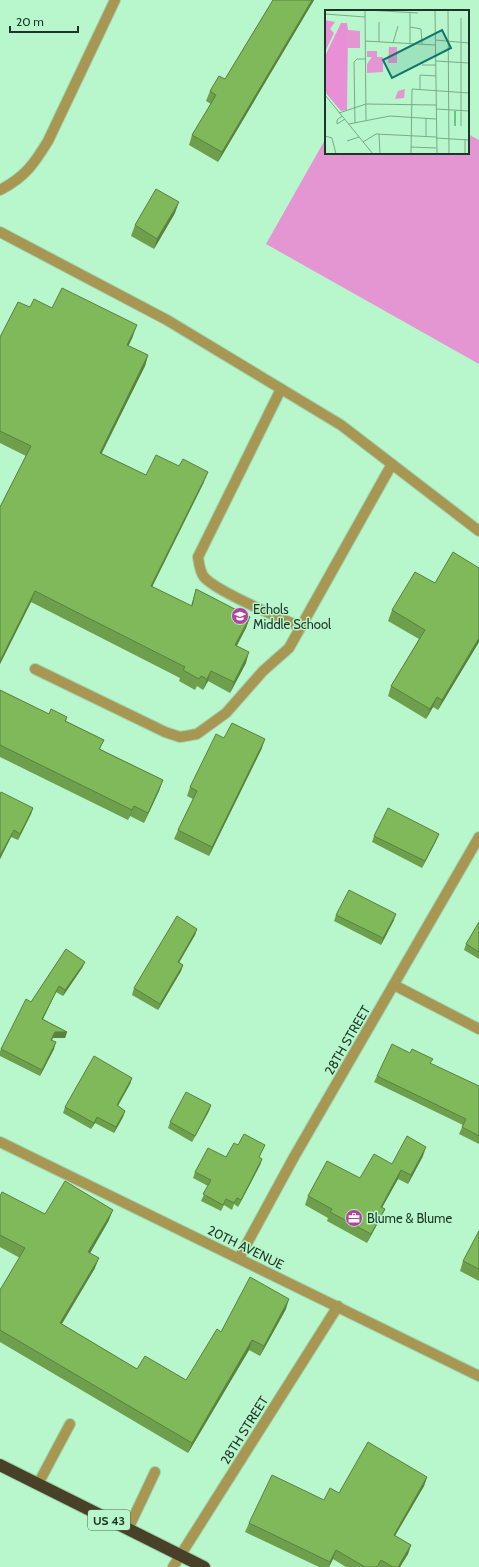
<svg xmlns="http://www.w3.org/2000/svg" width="479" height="1567" viewBox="0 0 479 1567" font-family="Cabin,sans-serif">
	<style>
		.green { fill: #e496d3 }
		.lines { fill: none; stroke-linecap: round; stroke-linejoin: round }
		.minor-casing { stroke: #9cd3ae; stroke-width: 12 }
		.highway-casing { stroke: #9cd3ae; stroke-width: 14 }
		.minor { stroke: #a89653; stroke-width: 10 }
		.highway { stroke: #484128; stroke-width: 12 }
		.wall { fill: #6d9f4d }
		.shaded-wall { fill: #59823f }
		.building { fill: #7fb95a; stroke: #59823f }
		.labels { text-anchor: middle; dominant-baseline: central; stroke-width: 3; stroke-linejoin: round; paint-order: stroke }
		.shield { fill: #b8f6cc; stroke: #4c6f58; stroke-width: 1 }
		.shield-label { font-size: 12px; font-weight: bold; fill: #1d3526 }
		.poi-label { font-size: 13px; fill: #1d3526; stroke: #b8f6cc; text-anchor: start }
		.street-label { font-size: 13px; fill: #1d3526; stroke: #b8f6cc }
		.inset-river { fill: none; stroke: #5cca88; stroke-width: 2 }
		.inset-road { fill: none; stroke: #7aa98a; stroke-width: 1 }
		.view { fill: #0f766e; fill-opacity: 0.15; stroke: #0f766e; stroke-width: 2 }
		.inset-edge { fill: none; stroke: #1d3526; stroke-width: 2 }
	</style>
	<rect width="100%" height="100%" fill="#b8f6cc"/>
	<polygon class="green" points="468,134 479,140 479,364 266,244 326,138 326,153 468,153"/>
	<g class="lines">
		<g class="minor-casing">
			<g id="minor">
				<path d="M0,190C25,177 34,164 48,141L115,0"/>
				<polyline points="0,232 167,320 341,425 479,531"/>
				<path d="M281,389L198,557C199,564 200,572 204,577C217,592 280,618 301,627"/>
				<polyline points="35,669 165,732 180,737 197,734 226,713 263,671 289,648 392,464"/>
				<polyline points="394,985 479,1029"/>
				<polyline points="0,1142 479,1376"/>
				<polyline points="239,1258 294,1157 479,837"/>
				<polyline points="38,1484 70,1424"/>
				<polyline points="128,1529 155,1472"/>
				<polyline points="173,1567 338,1306"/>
			</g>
		</g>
		<g class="highway-casing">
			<polyline id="highway" points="0,1465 204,1567"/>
		</g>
		<use href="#minor" class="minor"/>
		<use href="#highway" class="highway"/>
	</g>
	<g class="wall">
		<polygon points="273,0 314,0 218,162 189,145 192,135 211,104 206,101 210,91 225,79"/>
		<polygon points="175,213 154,249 131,236 135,225"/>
		<polygon points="30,307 52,308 133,336 128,346 148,355 145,366 101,453 146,475 204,482 152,587 191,606 196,589 250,617 246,628 237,646 246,663 230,693 208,681 203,690 197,686 195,690 179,681 180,678 31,602 0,664 0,507 26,456 0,443 0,337"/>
		<polygon points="479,568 479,642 438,710 433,707 426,719 388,696 391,686 419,639 388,621 392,610 435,583"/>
		<polygon points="0,690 49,714 67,717 66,721 104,740 100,749 163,780 159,791 144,823 130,816 128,820 0,757"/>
		<polygon points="224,738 262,748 209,856 174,839 178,830 193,799 187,796 190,787"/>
		<polygon points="0,795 33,808 31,814 18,840 11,837 0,859"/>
		<polygon points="439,834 436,841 422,868 372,842 374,836"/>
		<polygon points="336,915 394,920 381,945 334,921"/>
		<polygon points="479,922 479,959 464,950 466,944"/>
		<polygon points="197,929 195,935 179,962 183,965 181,971 158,1010 132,995 134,988"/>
		<polygon points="85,962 82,968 63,996 56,992 43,1019 67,1032 65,1038 53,1038 52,1040 54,1049 40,1076 0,1056 0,1051 1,1049 31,1002"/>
		<polygon points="431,1064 479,1086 479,1144 459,1134 463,1125 374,1082 377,1076"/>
		<polygon points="132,1078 130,1084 118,1106 125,1111 123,1117 114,1133 95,1123 91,1129 63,1113 65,1107"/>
		<polygon points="211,1105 209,1111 192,1142 168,1128 170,1122"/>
		<polygon points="238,1145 265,1145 259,1157 262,1159 260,1165 238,1207 234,1204 232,1210 224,1205 221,1211 201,1201 208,1186 193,1178 195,1172 226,1157"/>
		<polygon points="423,1156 408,1184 398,1179 382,1207 385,1209 381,1217 367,1243 327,1221 328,1218 305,1205 308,1196 360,1178"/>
		<polygon points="0,1196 45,1214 109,1220 90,1253 95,1268 62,1324 137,1369 186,1380 221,1332 286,1309 260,1356 249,1350 188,1453 0,1342 0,1290 20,1258 0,1247"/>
		<polygon points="479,1231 479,1281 460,1271 463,1261"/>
		<polygon points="427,1477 424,1486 395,1536 411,1545 408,1554 400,1567 346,1567 333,1559 329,1567 319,1567 245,1532 249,1523 324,1500 339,1493"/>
	</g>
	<g class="shaded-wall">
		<polygon points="312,0 314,0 218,162 222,152"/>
		<polygon points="179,202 175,213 154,249 157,239"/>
		<polygon points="137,325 133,336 124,356 127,345"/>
		<polygon points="148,355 145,366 97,463 100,453"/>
		<polygon points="208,472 204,482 147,597 151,586"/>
		<polygon points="35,591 31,602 0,664 0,661"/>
		<polygon points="250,617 246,628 231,655 235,645"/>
		<polygon points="479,638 479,642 438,710 442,700"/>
		<polygon points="249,652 246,663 230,693 234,682"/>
		<polygon points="211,671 208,681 203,690 207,679"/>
		<polygon points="437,697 433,707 426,719 430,709"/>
		<polygon points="265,739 262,748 209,856 212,847"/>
		<polygon points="163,780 159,791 144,823 148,813"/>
		<polygon points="134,806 130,816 128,820 132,810"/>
		<polygon points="33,808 31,814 18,840 20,834"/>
		<polygon points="14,830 11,837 0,859 0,856"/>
		<polygon points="439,834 436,841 422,868 425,861"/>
		<polygon points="396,914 394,920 381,945 383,938"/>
		<polygon points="197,929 195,935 176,968 178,962"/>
		<polygon points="85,962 82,968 63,996 65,990"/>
		<polygon points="183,965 181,971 158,1010 160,1004"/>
		<polygon points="59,986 56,992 40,1025 42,1019"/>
		<polygon points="55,1032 67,1032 65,1038 53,1038 49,1046"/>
		<polygon points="56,1042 54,1049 40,1076 42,1070"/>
		<polygon points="132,1078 130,1084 114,1112 117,1105"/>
		<polygon points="211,1105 209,1111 192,1142 195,1136"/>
		<polygon points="125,1111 123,1117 114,1133 116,1127"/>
		<polygon points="97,1117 95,1123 91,1129"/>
		<polygon points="426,1147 423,1156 408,1184 411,1175"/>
		<polygon points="262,1159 260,1165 238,1207 241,1200"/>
		<polygon points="401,1170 398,1179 378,1215 381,1207"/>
		<polygon points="385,1209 381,1217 367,1243 371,1234"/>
		<polygon points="113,1210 109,1220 85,1262 88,1252"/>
		<polygon points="99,1258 95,1268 56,1333 60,1323"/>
		<polygon points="289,1299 286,1309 260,1356 264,1346"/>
		<polygon points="252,1340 249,1350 188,1453 192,1443"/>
		<polygon points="427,1477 424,1486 390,1544 394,1535"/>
		<polygon points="411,1545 408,1554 400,1567 398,1567"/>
		<polygon points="336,1550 333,1559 329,1567 330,1562"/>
	</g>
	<g class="building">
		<polygon points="273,0 312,0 222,152 192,135 216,95 210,91 219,76 225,79"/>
		<polygon points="156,189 179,202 157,239 135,225"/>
		<polygon points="62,288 137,325 127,345 148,355 100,453 146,475 156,455 179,466 183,459 208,472 151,586 192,606 196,589 250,617 235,645 249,652 234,682 211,671 207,679 201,676 199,679 183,670 185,667 35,591 0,661 0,507 31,446 0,431 0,337 18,302 30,307 34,299 52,308"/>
		<polygon points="453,552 479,568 479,638 442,700 437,697 430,709 391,686 425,630 392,610 415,572 435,583"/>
		<polygon points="0,690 49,714 51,709 67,717 65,721 104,740 99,749 163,780 148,813 134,806 132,810 0,745"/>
		<polygon points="232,723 265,739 212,847 178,830 197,791 190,787 216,734 224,738"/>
		<polygon points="1,792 33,808 20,834 14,830 0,856 0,795"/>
		<polygon points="388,808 439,834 425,861 374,836"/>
		<polygon points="349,890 396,914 383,938 336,915"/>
		<polygon points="177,916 197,929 178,962 183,965 160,1004 134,988"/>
		<polygon points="479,922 479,952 466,944"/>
		<polygon points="66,949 85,962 65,990 59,986 42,1019 67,1032 55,1032 51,1040 56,1042 42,1070 1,1049 26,999 31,1002"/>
		<polygon points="392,1044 410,1053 412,1049 433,1059 430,1063 479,1086 479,1136 462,1127 466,1119 377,1076"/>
		<polygon points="94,1056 132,1078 117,1105 125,1111 116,1127 97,1117 94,1123 65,1107"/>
		<polygon points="186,1092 211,1105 195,1136 170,1122"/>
		<polygon points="244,1134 265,1145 259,1157 262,1159 241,1200 237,1198 234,1203 226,1199 223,1205 203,1194 211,1180 195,1172 208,1148 226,1157 234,1143 238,1145"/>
		<polygon points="407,1136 426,1147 411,1175 401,1170 381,1207 385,1209 371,1234 330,1212 332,1209 308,1196 327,1161 360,1178 374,1154 392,1164"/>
		<polygon points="65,1181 113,1210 88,1252 99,1258 60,1323 137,1369 145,1356 186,1380 217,1329 221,1332 250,1277 289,1299 264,1346 252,1340 192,1443 0,1330 0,1290 25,1248 0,1235 0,1196 2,1192 45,1214"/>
		<polygon points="479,1231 479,1269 463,1261"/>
		<polygon points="368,1442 427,1477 394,1535 411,1545 398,1567 393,1567 381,1560 377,1567 365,1567 336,1550 330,1562 249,1523 272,1475 324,1500 330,1488 339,1493"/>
	</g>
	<defs>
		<g id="school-disc" transform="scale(0.9)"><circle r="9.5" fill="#b243a0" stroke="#b8f6cc"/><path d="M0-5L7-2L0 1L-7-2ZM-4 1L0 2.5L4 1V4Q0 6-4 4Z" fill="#fff"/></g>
		<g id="office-disc" transform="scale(0.9)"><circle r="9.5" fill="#b243a0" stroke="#b8f6cc"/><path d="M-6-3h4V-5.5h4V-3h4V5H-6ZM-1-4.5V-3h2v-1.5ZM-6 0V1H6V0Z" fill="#fff"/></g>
	</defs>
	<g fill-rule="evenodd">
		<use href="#school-disc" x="240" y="616"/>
		<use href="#office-disc" x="354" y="1218"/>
	</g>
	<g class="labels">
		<rect class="shield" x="88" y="1510" width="42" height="20" rx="3"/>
		<g class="shield-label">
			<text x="109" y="1520">US 43</text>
		</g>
		<g class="poi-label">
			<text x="253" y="609">Echols<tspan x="253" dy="15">Middle School</tspan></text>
			<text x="367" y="1218">Blume &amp; Blume</text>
		</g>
		<g class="street-label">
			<text transform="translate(347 1040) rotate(-60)">28TH STREET</text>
			<text transform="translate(246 1247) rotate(26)">20TH AVENUE</text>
			<text transform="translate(244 1430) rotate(-58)">28TH STREET</text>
		</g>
	</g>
	<g transform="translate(325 10)">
		<rect width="144" height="144" fill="#b8f6cc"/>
		<path d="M64,37H72V53H63ZM42,41H52V47H58V62L42,63V54L47,47H42ZM80,79L79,88L70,89L73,81Z" fill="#e496d3"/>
		<path d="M0,10L10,12L5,19L9,23L0,42ZM16,13H22L23,20L22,100L16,101L0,82V46Z" fill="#e98fd6"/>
		<path d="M23,20L35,21V38H22Z" fill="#e496d3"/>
		<path class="inset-river" d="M130,116V101"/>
		<path class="inset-road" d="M40,0L41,110M42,0L93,3M110,0L112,144M123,0L124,144M85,3V34M0,4L40,7M136,8V116M54,12V32M85,17L96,19L97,34M110,30L144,33M40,31L110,35M68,33L73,16M111,51L144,53M97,55H111M95,79V65L111,66M0,85L48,144M111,99L144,101M14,103L41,94L111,95M17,106L12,110V114L20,109M30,113L29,52L32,49H40M24,114L65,106L111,109M54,124L55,144M0,126L7,128L11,144M101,126V108M111,128L144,130M140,129V144M22,131L34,127M38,132L51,124L111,127M86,137L111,138M86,144L87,79L144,83"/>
		<path class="view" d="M117,20L126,38L67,68L58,50Z"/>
		<rect width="144" height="144" class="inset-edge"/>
	</g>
	<path d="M10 26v6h68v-6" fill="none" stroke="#1d3526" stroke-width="2"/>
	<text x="16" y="26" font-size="12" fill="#1d3526" stroke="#b8f6cc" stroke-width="3" paint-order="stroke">20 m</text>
</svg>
